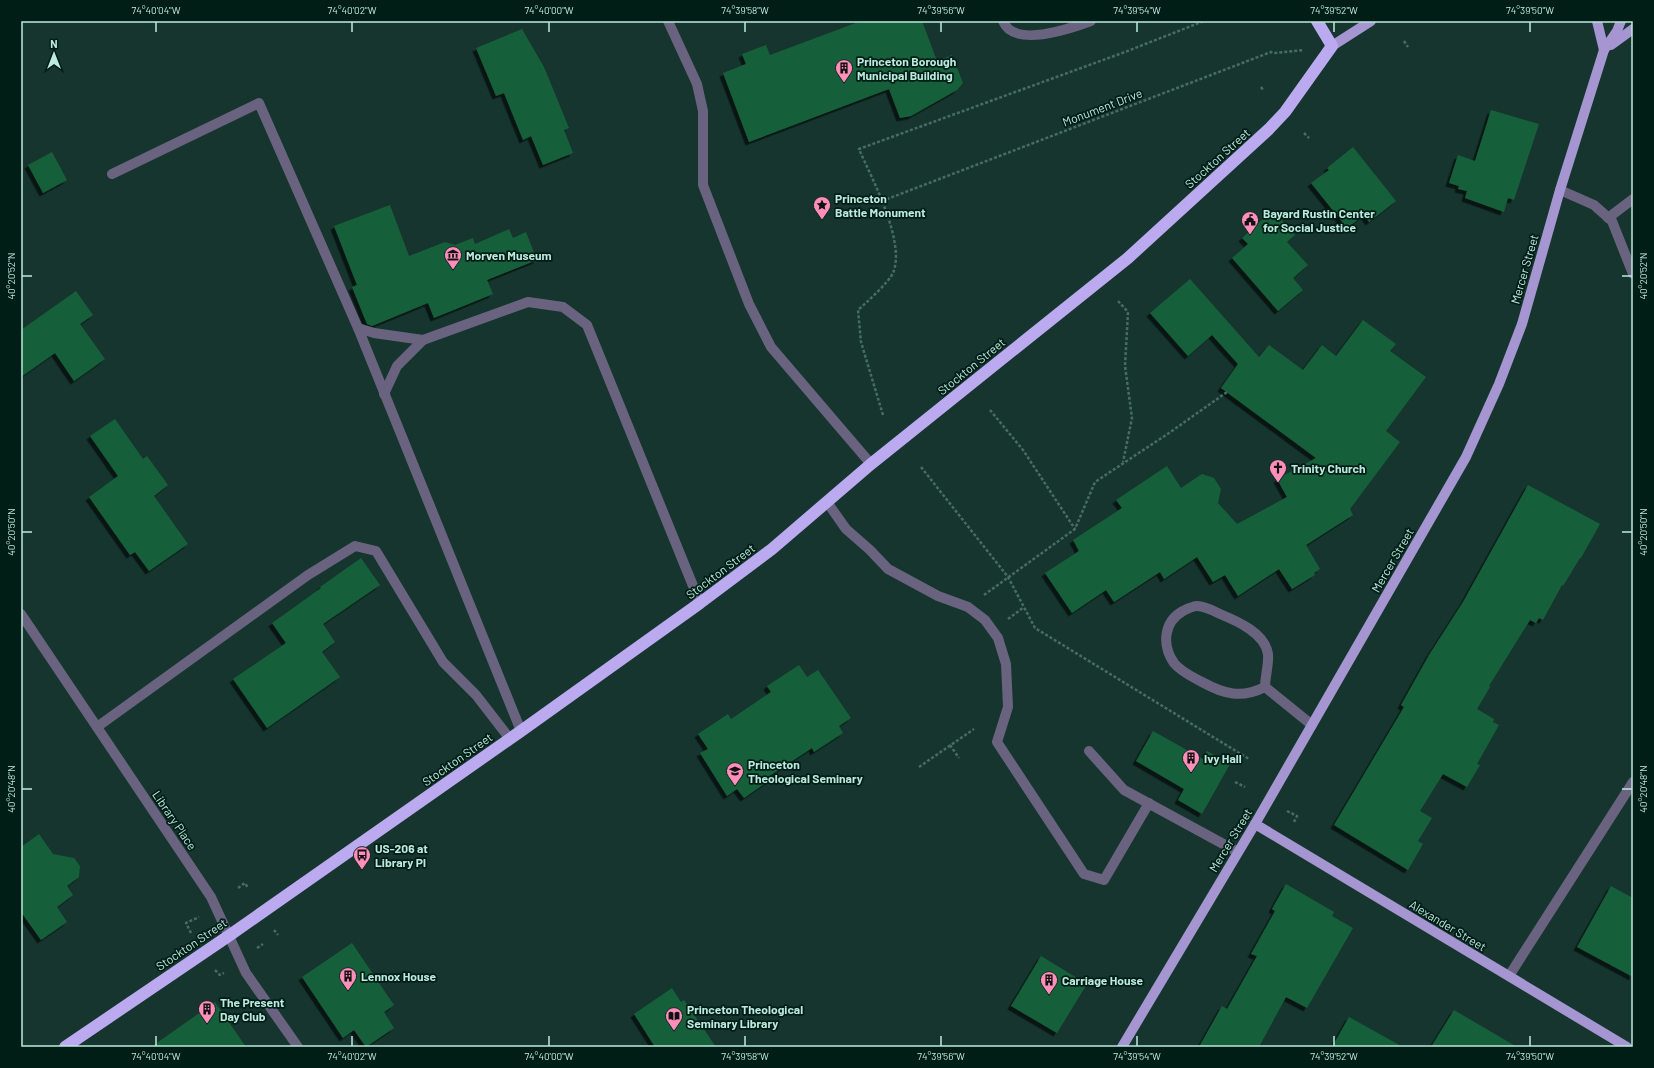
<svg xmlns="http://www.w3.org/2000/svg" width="1654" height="1068" viewBox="0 0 1654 1068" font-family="Barlow,sans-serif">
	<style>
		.building { fill: #195f3a; filter: url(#shadow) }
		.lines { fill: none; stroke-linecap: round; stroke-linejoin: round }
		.path { stroke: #486c63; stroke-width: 2.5; stroke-dasharray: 3 2; stroke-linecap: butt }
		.minor { stroke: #6a6380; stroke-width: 10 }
		.major { stroke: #a596d1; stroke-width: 10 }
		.highway { stroke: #bcaaf1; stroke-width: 12 }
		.ticks { fill: none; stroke: #bceadd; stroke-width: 1.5 }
		.labels { text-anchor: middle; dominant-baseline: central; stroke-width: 3.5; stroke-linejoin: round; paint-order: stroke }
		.poi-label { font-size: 12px; font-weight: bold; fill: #bceadd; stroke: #001d16; text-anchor: start }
		.street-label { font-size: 12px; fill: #bceadd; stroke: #001d16 }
		.neatline { fill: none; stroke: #bceadd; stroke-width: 1.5 }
		.ticks-label { font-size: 10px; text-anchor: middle; fill: #bceadd }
	</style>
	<defs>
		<filter id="shadow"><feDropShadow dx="-3.5" dy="3.5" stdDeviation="0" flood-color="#0009"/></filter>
	</defs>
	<rect width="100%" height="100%" fill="#15352e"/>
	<g class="building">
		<polygon points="861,21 922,21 937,61 952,55 963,83 957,90 911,116 900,118 889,89 749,142 723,73 746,64 742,54 766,45 770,55"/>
		<polygon points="522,29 544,67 569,128 564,130 573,153 543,165 531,136 523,140 504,93 496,96 476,48"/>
		<polygon points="1491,110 1539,124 1514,200 1508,198 1504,212 1465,198 1467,191 1458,189 1459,186 1449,183 1458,155 1475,161"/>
		<polygon points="1353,147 1396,201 1369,222 1364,215 1347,228 1311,183 1329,170 1327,168"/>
		<polygon points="52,152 67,180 43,193 28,165"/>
		<polygon points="390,205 409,256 445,242 455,245 473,238 475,244 509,229 513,238 526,232 537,260 487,280 493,294 434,318 428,303 372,326 367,324 352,287 357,285 334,226"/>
		<polygon points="1273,210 1295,235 1287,242 1308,265 1293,278 1303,290 1278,311 1232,258 1248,244 1242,238"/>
		<polygon points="1190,279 1259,357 1269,345 1303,370 1322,345 1336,356 1363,320 1396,344 1390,351 1426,377 1386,431 1400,442 1350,509 1353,515 1306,545 1320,569 1314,573 1315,575 1292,589 1279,569 1238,596 1225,575 1213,582 1197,557 1164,579 1160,572 1114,602 1106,590 1072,613 1045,573 1079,551 1073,540 1122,508 1116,500 1167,466 1181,488 1202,474 1214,478 1221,489 1218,503 1237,524 1287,497 1277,479 1316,458 1221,388 1238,364 1212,335 1188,356 1150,313"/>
		<polygon points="76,291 93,315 80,324 105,359 74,381 55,353 21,377 21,330"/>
		<polygon points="115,419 143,459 147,456 168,485 154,496 188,544 149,571 135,552 130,555 89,497 118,476 90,436"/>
		<polygon points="1528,485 1600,524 1581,558 1580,558 1563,586 1562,585 1543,620 1539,618 1536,623 1530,620 1489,686 1490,687 1477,709 1494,719 1493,722 1499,725 1477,764 1480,765 1467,787 1443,774 1420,811 1432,818 1418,841 1423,844 1408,870 1334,825 1404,707 1401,705 1429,655 1463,602"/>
		<polygon points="361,558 380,585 323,624 335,642 322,652 340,677 267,728 233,679 286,643 272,623 321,588 320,587"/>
		<polygon points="799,665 807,677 818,670 851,718 839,726 843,733 814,752 812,748 768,777 770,780 744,798 737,789 727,796 700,753 708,749 698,734 728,714 731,719 771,692 767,686"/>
		<polygon points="1153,731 1203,759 1207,751 1230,764 1202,814 1178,800 1184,789 1136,761"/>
		<polygon points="39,834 53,854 74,858 80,866 79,877 67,886 73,895 57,907 67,922 41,940 21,912 21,847"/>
		<polygon points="1286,884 1334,912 1332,916 1353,928 1307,1008 1286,997 1259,1047 1199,1047 1222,1006 1227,1009 1257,956 1251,954 1275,911 1272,909"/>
		<polygon points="1611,886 1633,898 1633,977 1577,947"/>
		<polygon points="352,943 394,1005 384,1012 394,1028 366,1047 354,1030 343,1038 302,977"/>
		<polygon points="1041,956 1087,984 1057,1033 1011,1006"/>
		<polygon points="672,988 681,1002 684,1000 716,1047 655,1047 634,1014"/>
		<polygon points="215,1002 246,1047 151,1047"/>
		<polygon points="1454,1010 1517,1047 1431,1047"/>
		<polygon points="1349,1017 1403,1047 1332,1047"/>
	</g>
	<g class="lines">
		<g class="path">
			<polyline points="1404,41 1408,47"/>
			<polyline points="1261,87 1264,91"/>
			<polyline points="1304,133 1309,138"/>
			<polyline points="882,201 1271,52 1275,53 1304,50"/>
			<polyline points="1118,301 1128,312 1125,366 1132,418 1123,462"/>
			<polyline points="990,410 1023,450 1075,529"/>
			<path d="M883,415L861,342L858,310C866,303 889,282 893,273C906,242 872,179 859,149L1125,52L1204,21"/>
			<polyline points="921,467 1008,577 1035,628 1249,759"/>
			<polyline points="984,595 1075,529 1095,482 1169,433 1227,392"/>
			<polyline points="1008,619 1024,607"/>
			<polyline points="950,745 959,758"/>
			<polyline points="919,767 974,729"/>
			<polyline points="1235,782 1245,787"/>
			<polyline points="1287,811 1297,816 1294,822"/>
			<polyline points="238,888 245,883 248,888"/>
			<polyline points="274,930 278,935"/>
			<polyline points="191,933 186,923 199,917"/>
			<polyline points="257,948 263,944"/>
			<polyline points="215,970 220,975 224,973"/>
		</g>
		<g class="minor">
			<polyline points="668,21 697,84 703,111 703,185 749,304 771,347 871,464"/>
			<path d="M1003,21C1014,49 1072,28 1091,21"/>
			<polyline points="112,174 259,103 358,328 521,731"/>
			<polyline points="1560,190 1594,205 1612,221 1633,274"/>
			<polyline points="1608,218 1633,199"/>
			<polyline points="358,328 374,333 423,340"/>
			<polyline points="384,394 397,366 423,340 528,302 563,307 587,325 700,603"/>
			<polyline points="827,502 846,529 870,550 888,569 938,596 968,607 985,620 998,638 1006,664 1008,707 997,742 1084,874 1104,880 1149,803"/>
			<polyline points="21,614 211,897 246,973 298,1047"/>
			<path d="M1265,687C1241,699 1224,694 1202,682C1193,677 1181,672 1174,663C1162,646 1163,622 1183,611C1187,609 1193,606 1197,606C1205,606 1214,611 1220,614C1237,621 1265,633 1268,654C1269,664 1265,677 1265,687L1312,725"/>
			<polyline points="97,727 308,575 355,546 376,551 443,662 476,695 510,739"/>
			<polyline points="1089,751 1124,790 1238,852"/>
			<polyline points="1509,976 1633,782"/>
		</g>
		<g class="major">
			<polyline points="1597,21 1604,50"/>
			<polyline points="1611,45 1633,29"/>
			<polyline points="1332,46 1371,21"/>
			<polyline points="1255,824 1627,1047"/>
			<polyline points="1122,1047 1255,824 1466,457 1499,384 1522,324 1560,190 1604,50 1617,31 1621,21"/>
		</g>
		<polyline class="highway" points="65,1047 230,935 521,731 700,603 772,549 871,464 1128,258 1269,129 1285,112 1332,46 1317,21"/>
	</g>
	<path class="ticks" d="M156,22V32M352,22V32M549,22V32M745,22V32M941,22V32M1137,22V32M1334,22V32M1530,22V32M22,276H32M1622,276H1632M22,532H32M1622,532H1632M22,789H32M1622,789H1632M156,1036V1046M352,1036V1046M549,1036V1046M745,1036V1046M941,1036V1046M1137,1036V1046M1334,1036V1046M1530,1036V1046"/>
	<defs>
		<g id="building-pin" transform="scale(0.9)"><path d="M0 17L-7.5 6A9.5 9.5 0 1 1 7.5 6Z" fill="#ff8ebb" stroke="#001d16"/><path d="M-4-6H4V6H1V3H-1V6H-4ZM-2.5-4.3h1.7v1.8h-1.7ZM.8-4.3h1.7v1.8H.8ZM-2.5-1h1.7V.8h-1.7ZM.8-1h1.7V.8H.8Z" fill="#111"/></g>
		<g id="sight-pin" transform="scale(0.9)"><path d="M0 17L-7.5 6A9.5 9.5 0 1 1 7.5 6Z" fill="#ff8ebb" stroke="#001d16"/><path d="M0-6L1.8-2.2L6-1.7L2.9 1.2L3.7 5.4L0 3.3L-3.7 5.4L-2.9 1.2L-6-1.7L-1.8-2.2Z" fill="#111"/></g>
		<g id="civic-pin" transform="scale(0.9)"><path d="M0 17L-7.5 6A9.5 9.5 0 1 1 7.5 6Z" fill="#ff8ebb" stroke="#001d16"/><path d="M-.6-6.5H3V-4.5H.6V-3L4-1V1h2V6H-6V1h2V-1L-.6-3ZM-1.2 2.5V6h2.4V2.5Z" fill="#111"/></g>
		<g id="museum-pin" transform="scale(0.9)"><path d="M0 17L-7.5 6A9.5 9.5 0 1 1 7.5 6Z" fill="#ff8ebb" stroke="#001d16"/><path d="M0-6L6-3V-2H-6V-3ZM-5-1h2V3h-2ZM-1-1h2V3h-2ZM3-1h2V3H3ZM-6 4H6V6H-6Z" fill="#111"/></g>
		<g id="church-pin" transform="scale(0.9)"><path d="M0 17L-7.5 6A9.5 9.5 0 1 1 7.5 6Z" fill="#ff8ebb" stroke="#001d16"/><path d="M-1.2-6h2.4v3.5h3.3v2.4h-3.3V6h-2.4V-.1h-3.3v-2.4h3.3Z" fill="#111"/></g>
		<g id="university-pin" transform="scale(0.9)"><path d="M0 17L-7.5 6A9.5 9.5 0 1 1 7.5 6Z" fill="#ff8ebb" stroke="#001d16"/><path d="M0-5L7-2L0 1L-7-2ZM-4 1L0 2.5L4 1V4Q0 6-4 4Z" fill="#111"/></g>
		<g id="bus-pin" transform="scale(0.9)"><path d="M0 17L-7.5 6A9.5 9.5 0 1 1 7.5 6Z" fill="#ff8ebb" stroke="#001d16"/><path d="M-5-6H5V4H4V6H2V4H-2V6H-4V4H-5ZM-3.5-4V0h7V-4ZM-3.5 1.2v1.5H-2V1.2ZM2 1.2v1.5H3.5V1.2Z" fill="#111"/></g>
		<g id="library-pin" transform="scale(0.9)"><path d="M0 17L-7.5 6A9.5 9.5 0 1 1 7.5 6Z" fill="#ff8ebb" stroke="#001d16"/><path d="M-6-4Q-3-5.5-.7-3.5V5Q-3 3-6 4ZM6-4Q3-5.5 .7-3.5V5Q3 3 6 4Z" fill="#111"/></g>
	</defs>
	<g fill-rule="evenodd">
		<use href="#building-pin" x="844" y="68"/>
		<use href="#sight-pin" x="822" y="205"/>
		<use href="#civic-pin" x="1250" y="220"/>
		<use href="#museum-pin" x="453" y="255"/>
		<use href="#church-pin" x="1278" y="468"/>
		<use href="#building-pin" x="1191" y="758"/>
		<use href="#university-pin" x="735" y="771"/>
		<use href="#bus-pin" x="362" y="855"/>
		<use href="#building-pin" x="348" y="976"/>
		<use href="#building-pin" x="1049" y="980"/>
		<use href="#building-pin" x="207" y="1009"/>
		<use href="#library-pin" x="674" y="1016"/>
	</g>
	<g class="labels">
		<g class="poi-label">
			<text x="857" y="61">Princeton Borough<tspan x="857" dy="14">Municipal Building</tspan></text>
			<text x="835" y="198">Princeton<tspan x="835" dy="14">Battle Monument</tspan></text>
			<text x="1263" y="213">Bayard Rustin Center<tspan x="1263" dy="14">for Social Justice</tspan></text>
			<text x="466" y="255">Morven Museum</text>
			<text x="1291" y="468">Trinity Church</text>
			<text x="1204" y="758">Ivy Hall</text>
			<text x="748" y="764">Princeton<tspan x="748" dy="14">Theological Seminary</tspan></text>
			<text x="375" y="848">US-206 at<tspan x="375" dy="14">Library Pl</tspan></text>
			<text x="361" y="976">Lennox House</text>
			<text x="1062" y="980">Carriage House</text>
			<text x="220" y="1002">The Present<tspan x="220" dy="14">Day Club</tspan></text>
			<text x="687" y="1009">Princeton Theological<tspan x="687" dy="14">Seminary Library</tspan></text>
		</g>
		<g class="street-label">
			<text transform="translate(1102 107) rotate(-21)">Monument Drive</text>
			<text transform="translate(1217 158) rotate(-42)">Stockton Street</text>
			<text transform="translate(1524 269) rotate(-74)">Mercer Street</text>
			<text transform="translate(971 366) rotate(-39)">Stockton Street</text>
			<text transform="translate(1392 560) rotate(-60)">Mercer Street</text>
			<text transform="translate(720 571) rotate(-37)">Stockton Street</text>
			<text transform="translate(457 759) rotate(-35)">Stockton Street</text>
			<text transform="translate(175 820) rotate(56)">Library Place</text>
			<text transform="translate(1230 840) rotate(-59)">Mercer Street</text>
			<text transform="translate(1448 925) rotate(31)">Alexander Street</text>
			<text transform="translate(191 944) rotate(-34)">Stockton Street</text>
		</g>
	</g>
	<rect width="1654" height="1068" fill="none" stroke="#001d16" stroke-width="44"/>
	<g transform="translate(54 54)" stroke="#001d16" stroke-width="3" paint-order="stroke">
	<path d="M0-3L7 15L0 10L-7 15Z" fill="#bceadd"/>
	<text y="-6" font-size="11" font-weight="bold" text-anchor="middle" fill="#bceadd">N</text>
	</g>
	<rect x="22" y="22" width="1610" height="1024" class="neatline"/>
	<g class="ticks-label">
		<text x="156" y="14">74°40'04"W</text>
		<text x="352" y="14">74°40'02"W</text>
		<text x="549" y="14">74°40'00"W</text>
		<text x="745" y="14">74°39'58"W</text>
		<text x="941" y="14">74°39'56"W</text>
		<text x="1137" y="14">74°39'54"W</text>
		<text x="1334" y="14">74°39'52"W</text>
		<text x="1530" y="14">74°39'50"W</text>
		<text transform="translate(11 276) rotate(-90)" y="4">40°20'52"N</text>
		<text transform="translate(1643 276) rotate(-90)" y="4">40°20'52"N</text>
		<text transform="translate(11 532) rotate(-90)" y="4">40°20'50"N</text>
		<text transform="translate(1643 532) rotate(-90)" y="4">40°20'50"N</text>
		<text transform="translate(11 789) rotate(-90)" y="4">40°20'48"N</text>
		<text transform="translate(1643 789) rotate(-90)" y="4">40°20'48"N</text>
		<text x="156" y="1060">74°40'04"W</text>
		<text x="352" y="1060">74°40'02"W</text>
		<text x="549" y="1060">74°40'00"W</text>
		<text x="745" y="1060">74°39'58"W</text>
		<text x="941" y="1060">74°39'56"W</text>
		<text x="1137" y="1060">74°39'54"W</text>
		<text x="1334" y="1060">74°39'52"W</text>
		<text x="1530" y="1060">74°39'50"W</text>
	</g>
</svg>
